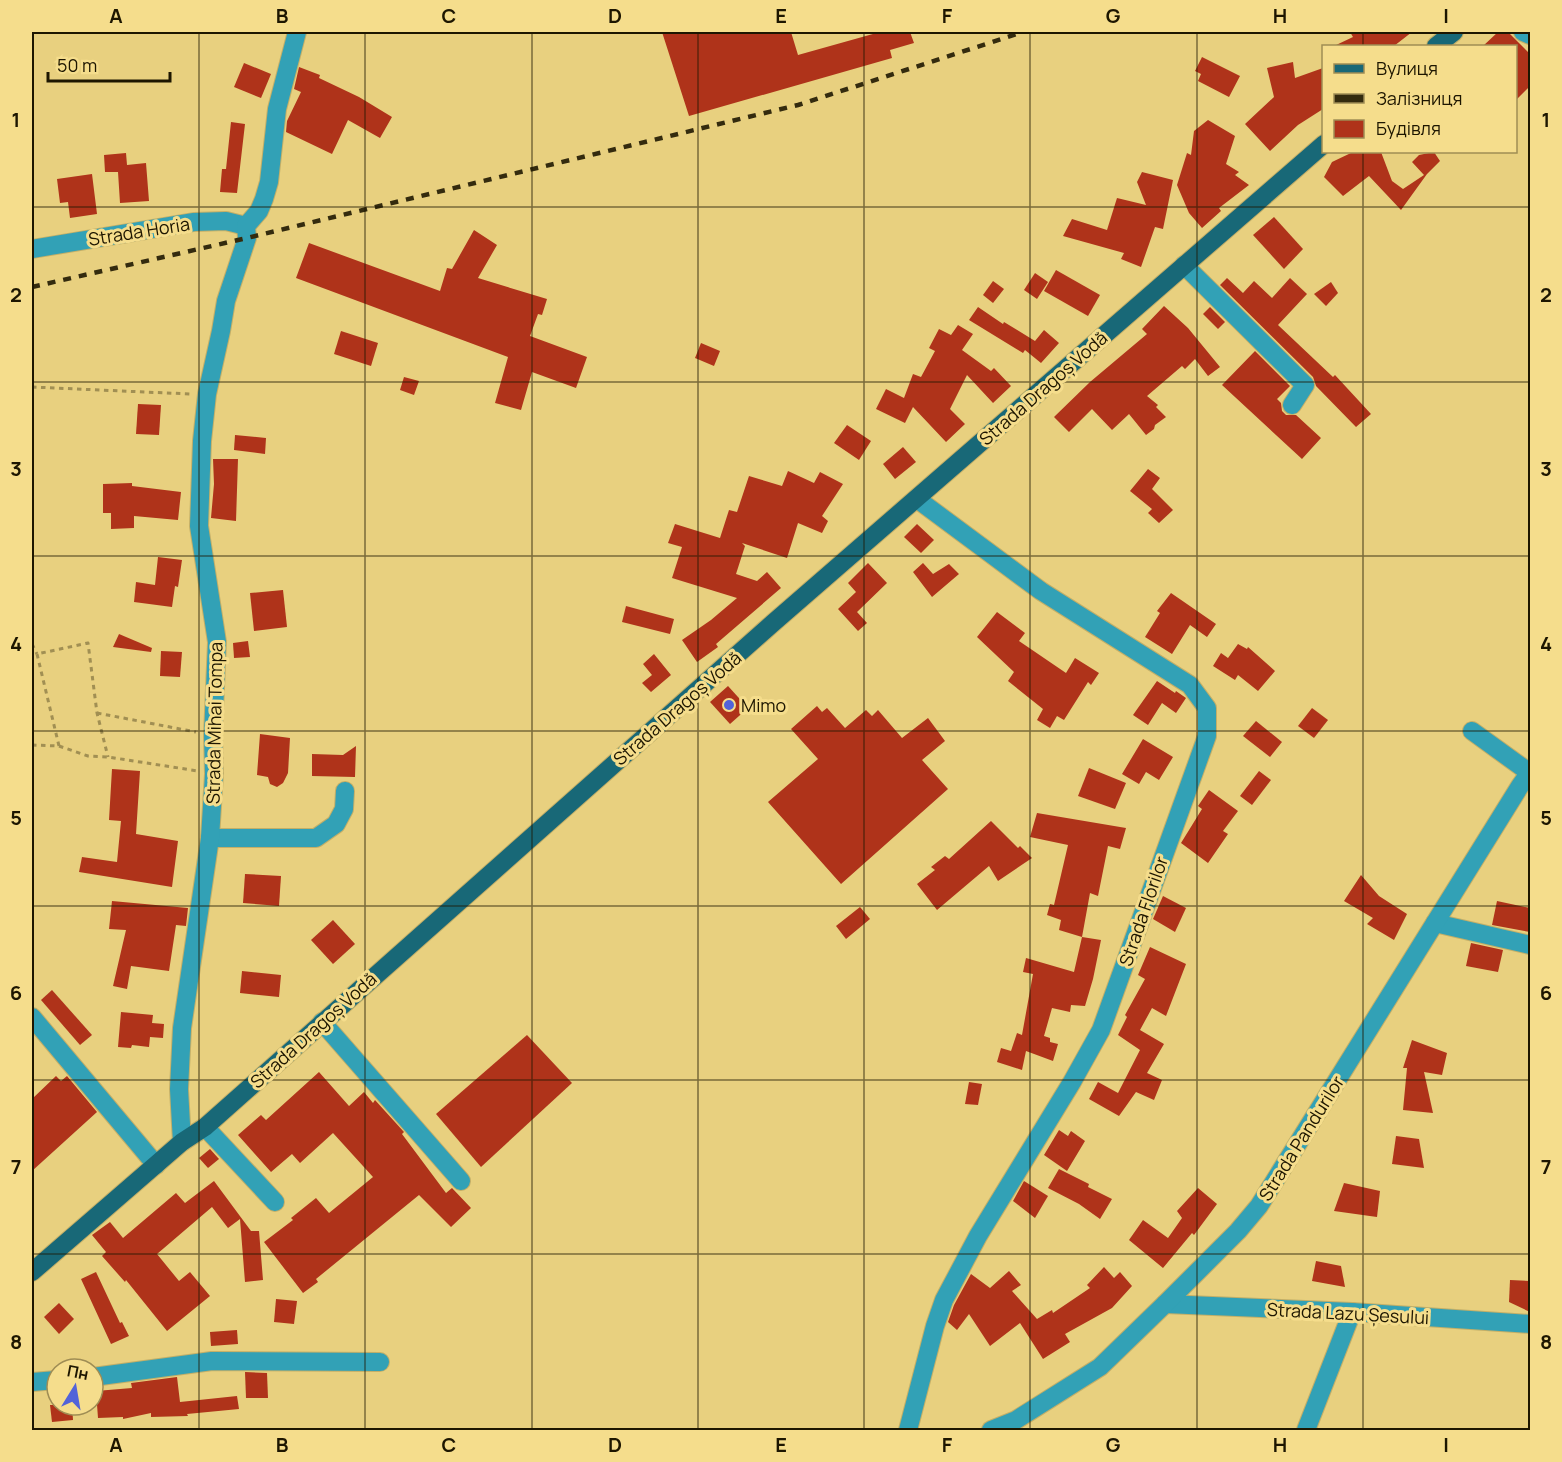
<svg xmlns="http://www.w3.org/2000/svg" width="1562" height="1462" viewBox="0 0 1562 1462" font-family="Manrope,sans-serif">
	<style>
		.building { fill: #af331a }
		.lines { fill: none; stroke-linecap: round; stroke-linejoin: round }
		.minor-casing { stroke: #c3af68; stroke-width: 20 }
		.major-casing { stroke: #c3af68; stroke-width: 20 }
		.path { stroke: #a18f53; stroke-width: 3; stroke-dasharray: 4.5 4.5; stroke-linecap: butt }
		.minor { stroke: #32a1b6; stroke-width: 18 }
		.major { stroke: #186877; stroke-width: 18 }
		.rail { stroke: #342b0e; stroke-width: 4.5; stroke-dasharray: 8 8; stroke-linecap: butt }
		.grid { fill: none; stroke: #1d1600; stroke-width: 1.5; stroke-opacity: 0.55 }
		.poi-dot { fill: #5263d9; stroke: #f5dd8c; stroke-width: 2 }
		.labels { text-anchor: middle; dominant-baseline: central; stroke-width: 6; stroke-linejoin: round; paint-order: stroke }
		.street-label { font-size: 18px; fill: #1d1600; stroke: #f5dd8c }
		.poi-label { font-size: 18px; fill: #1d1600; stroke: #f5dd8c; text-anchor: start }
		.neatline { fill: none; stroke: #1d1600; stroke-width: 2 }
		.grid-label { font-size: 20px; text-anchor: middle; font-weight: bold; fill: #1d1600 }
	</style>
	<rect width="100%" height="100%" fill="#e8d07f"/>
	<g class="building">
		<polygon points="662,32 791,32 798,55 880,32 910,32 914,43 890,50 892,58 689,116"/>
		<polygon points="1350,32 1412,32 1394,46 1334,46 1353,37"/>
		<polygon points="1498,32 1508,32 1530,54 1530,86 1515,101 1515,46 1483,46"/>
		<polygon points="1202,57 1240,76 1229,97 1198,81 1201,74 1195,71"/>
		<polygon points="1293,62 1295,78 1323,68 1323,109 1298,125 1270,151 1245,124 1274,97 1267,68"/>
		<polygon points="244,63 271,74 261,98 234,87"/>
		<polygon points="299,67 320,75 319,78 359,97 392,117 380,138 348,120 332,154 286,132 287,121 301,92 294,89"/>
		<polygon points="1208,120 1235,136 1226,164 1239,172 1235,175 1249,185 1219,208 1221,211 1202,228 1189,213 1177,185 1187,153 1191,155 1194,131"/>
		<polygon points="231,122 245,124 237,193 220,192 222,169 226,169"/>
		<polygon points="1353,152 1381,152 1392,181 1403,189 1424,175 1412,162 1419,155 1434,152 1440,161 1427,174 1401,210 1369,176 1343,196 1324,177 1332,162"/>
		<polygon points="126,153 127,165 146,163 149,201 120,203 118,172 105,172 104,155"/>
		<polygon points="1142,172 1173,180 1163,229 1155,227 1141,267 1121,259 1124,253 1063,236 1072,219 1107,230 1117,198 1146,205 1137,182"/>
		<polygon points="92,174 97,214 70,218 68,202 60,203 57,179"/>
		<polygon points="1274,217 1303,249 1284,269 1253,235"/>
		<polygon points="474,230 497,245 478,278 547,299 542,315 538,314 530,336 587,357 576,388 532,372 521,410 495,403 508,357 296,278 309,243 440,291 447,268 452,269"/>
		<polygon points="1056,270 1100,295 1088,316 1044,291"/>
		<polygon points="1035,273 1048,282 1037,299 1024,290"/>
		<polygon points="1227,278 1243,293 1254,281 1272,298 1290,278 1307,294 1278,325 1333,377 1335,375 1371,414 1356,427 1316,386 1313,377 1220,285"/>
		<polygon points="993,281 1004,289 993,303 983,295"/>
		<polygon points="1331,282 1338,293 1326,306 1314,294"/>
		<polygon points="1164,306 1188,328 1220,367 1208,376 1195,359 1185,369 1182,366 1147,396 1158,405 1156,407 1166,417 1155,425 1154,429 1146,435 1129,414 1112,430 1092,409 1069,432 1054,417 1090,382 1147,334 1142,329"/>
		<polygon points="978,307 1003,324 1004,322 1035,341 1044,330 1059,343 1041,363 1025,350 1023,353 969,320"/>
		<polygon points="1210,307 1225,322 1218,329 1203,314"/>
		<polygon points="958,325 973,334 962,350 991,371 994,368 1011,386 993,403 967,375 950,409 965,424 946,442 913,407 905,423 876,409 886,389 904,398 913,374 921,377 935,351 929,348 939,329 951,335"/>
		<polygon points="341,331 378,343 371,366 334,354"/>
		<polygon points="701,343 720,351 714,366 695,358"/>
		<polygon points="1255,351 1290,386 1277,399 1281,403 1282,411 1286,415 1296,415 1321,438 1302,459 1222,385"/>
		<polygon points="404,377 419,381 414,395 400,390"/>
		<polygon points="138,404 161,405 159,435 136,434"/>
		<polygon points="847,425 871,441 859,460 834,443"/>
		<polygon points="235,435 266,438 265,454 234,450"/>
		<polygon points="903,447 916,462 895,479 883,464"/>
		<polygon points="213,459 238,459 236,521 211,518 214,484"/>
		<polygon points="1148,469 1160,478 1152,489 1173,510 1159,523 1148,513 1152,509 1130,491"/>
		<polygon points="788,471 814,483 820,472 843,484 822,516 828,521 822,533 798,523 787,558 742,543 745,546 736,574 757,581 767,572 781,588 716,644 718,647 697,662 682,640 711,620 737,598 672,578 682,547 668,543 675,524 720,538 729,510 737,512 749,476 782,486"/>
		<polygon points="132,483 132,486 181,492 178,520 134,516 134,528 111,529 111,513 103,513 103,484"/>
		<polygon points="917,524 934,540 921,553 904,537"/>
		<polygon points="158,557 182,560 178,587 175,586 172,607 134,602 136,582 155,585"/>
		<polygon points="868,563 887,583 857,612 867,623 858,631 838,609 856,592 848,583"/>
		<polygon points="923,563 933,574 949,564 959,574 932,597 913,572"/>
		<polygon points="283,590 287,627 254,631 250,593"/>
		<polygon points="1171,593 1216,624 1207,637 1190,625 1172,654 1145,637 1160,613 1157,611"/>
		<polygon points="626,606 674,619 670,634 622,622"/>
		<polygon points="997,612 1025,633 1019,641 1066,673 1075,658 1099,673 1091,685 1088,682 1064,720 1057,716 1050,728 1037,720 1043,709 1008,681 1014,672 977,637"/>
		<polygon points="119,634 152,648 151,652 113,647"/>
		<polygon points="248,641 250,657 234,658 233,643"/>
		<polygon points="1238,644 1247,649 1248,647 1275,671 1258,691 1238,675 1235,680 1213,666 1221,653 1228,658"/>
		<polygon points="161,651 182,652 180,677 160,676"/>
		<polygon points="654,654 671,675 651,692 642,683 652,675 643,664"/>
		<polygon points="1157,681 1175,693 1176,691 1186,698 1176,713 1162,703 1148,725 1133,715"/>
		<polygon points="728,686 748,708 730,724 710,702"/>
		<polygon points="817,706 822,712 827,708 845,728 866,710 872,716 878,710 902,738 928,718 945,741 922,760 948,789 841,884 768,802 818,759 791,729"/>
		<polygon points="1312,708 1328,720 1314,738 1298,726"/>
		<polygon points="1256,721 1282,742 1270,757 1243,736"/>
		<polygon points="260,734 290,738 288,773 283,783 277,787 270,784 268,777 257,775"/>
		<polygon points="1143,739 1173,757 1159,780 1146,772 1139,784 1122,774"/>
		<polygon points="356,746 355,777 312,776 312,754 343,755"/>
		<polygon points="1089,768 1126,783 1115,809 1078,796"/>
		<polygon points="112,769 140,771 136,834 178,841 172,887 79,872 82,857 117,862 121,821 109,820"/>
		<polygon points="1259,771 1271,780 1252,805 1240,796"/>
		<polygon points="1209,790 1238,811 1223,831 1228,834 1208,863 1181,843 1202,809 1198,806"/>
		<polygon points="1037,813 1126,828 1120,849 1108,846 1098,896 1090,893 1082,937 1059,930 1061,920 1047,915 1050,904 1054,905 1068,845 1030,837"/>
		<polygon points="991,821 1018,848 1020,846 1032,858 998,881 989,866 937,910 917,884 935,870 931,867 945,856 949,859"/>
		<polygon points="245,874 281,876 279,906 243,903"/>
		<polygon points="1361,875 1379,896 1407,914 1394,940 1367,924 1373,918 1344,901"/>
		<polygon points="1163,896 1186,908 1175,932 1153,919"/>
		<polygon points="112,901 188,908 186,926 176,925 169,971 131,966 127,989 113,986 126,930 109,929"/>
		<polygon points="1497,901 1530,908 1530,932 1492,925"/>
		<polygon points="860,907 870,919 846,939 836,926"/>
		<polygon points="333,920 355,944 333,964 311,940"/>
		<polygon points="1082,937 1101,940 1093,979 1085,1006 1071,1005 1070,1012 1052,1008 1044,1036 1050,1038 1050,1042 1058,1044 1053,1061 1026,1051 1022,1070 997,1062 1001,1048 1011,1051 1017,1033 1022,1035 1033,974 1023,972 1026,958 1074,972"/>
		<polygon points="1471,943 1503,950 1498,972 1466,966"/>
		<polygon points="1150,947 1186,964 1166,1016 1152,1008 1140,1030 1164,1044 1147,1073 1162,1080 1154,1100 1136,1092 1119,1116 1089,1099 1098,1082 1118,1093 1140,1050 1118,1035 1127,1017 1125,1015 1145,979 1138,975"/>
		<polygon points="242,971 281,975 279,997 240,993"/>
		<polygon points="52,990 92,1035 80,1045 41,1000"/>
		<polygon points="121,1012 153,1015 152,1023 164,1024 163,1038 150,1037 149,1047 132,1045 131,1048 118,1047"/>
		<polygon points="527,1035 572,1083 481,1167 436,1114"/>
		<polygon points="1412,1040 1447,1053 1442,1075 1424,1072 1433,1113 1403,1110 1407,1068 1403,1068"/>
		<polygon points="319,1072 349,1106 364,1092 373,1103 375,1100 404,1132 402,1134 446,1193 452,1188 471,1208 451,1227 419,1195 316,1279 318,1282 303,1293 264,1242 293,1220 291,1218 316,1198 329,1213 373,1177 333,1133 300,1163 292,1154 271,1172 238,1135 261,1115 266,1120"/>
		<polygon points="56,1076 61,1081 67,1076 97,1112 32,1171 32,1099"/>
		<polygon points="969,1082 982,1084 978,1105 965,1104"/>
		<polygon points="1059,1130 1068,1136 1071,1131 1085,1141 1067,1171 1044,1155"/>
		<polygon points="1396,1136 1419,1139 1424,1168 1392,1164"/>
		<polygon points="210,1149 219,1159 208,1168 199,1158"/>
		<polygon points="1059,1169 1089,1184 1088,1187 1112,1199 1100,1219 1079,1204 1048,1188"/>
		<polygon points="214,1181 251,1231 259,1231 263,1280 245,1282 240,1219 228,1228 212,1207 157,1254 179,1281 190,1272 210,1296 167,1331 126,1280 125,1282 102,1256 106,1252 92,1235 110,1222 123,1238 176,1193 185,1203"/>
		<polygon points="1024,1181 1048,1196 1035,1218 1013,1201"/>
		<polygon points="1344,1183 1380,1191 1377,1217 1334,1211"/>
		<polygon points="1198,1188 1217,1204 1194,1235 1192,1233 1163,1268 1129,1240 1143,1220 1168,1238 1182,1218 1177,1211"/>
		<polygon points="1316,1261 1341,1266 1345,1287 1312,1281"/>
		<polygon points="1104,1267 1114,1278 1120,1272 1132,1286 1112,1308 1065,1334 1070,1342 1043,1359 1020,1323 990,1346 969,1314 957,1330 948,1322 954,1305 971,1274 990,1288 1009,1271 1021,1285 1012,1291 1037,1319 1052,1310 1053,1313 1090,1288 1087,1285"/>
		<polygon points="96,1272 120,1323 122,1322 129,1336 111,1344 81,1279"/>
		<polygon points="1510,1280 1530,1281 1530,1312 1509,1302"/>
		<polygon points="276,1299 297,1301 294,1324 274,1322"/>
		<polygon points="59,1303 74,1319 59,1334 44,1317"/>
		<polygon points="237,1330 238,1344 211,1346 210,1332"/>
		<polygon points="245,1372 267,1373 268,1398 246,1398"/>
		<polygon points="177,1377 180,1402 237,1396 239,1409 187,1414 188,1416 151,1417 151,1413 123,1419 123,1417 98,1418 96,1391 132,1388 131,1383"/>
		<polygon points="50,1405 72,1405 73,1420 52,1422"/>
	</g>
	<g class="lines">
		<g class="minor-casing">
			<g id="minor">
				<polyline points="1523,32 1530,35"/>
				<polyline points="32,249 194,222 226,221 246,226"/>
				<polyline points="1184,265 1305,385 1292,405"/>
				<polyline points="1472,731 1530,773"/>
				<polyline points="210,838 316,838 336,824 344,809 345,791"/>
				<polyline points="1435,923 1530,945"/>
				<polyline points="32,1017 156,1165"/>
				<polyline points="322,1022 461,1181"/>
				<polyline points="205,1127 275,1202"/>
				<polyline points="182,1142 179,1089 182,1028 210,838 214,774 213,735 217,642 199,526 202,441 207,394 221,331 226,301 247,238 246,226 259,211 264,199 269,182 277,109 297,32"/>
				<polyline points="1165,1304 1352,1312 1530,1324"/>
				<polyline points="93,1377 212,1361 380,1362"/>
				<polyline points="32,1382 57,1380"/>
				<polyline points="908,1430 935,1326 944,1300 978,1236 1072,1082 1101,1030 1207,736 1207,708 1190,685 1041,591 917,499"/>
				<polyline points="991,1430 1016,1420 1100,1367 1165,1304 1238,1231 1259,1206 1520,786 1530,772"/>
				<polyline points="1306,1430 1352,1312"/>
			</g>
		</g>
		<g class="major-casing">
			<g id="major">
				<polyline points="1436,46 1454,32"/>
				<polyline points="32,1272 182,1142 205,1127 773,623 1324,144"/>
			</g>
		</g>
		<g class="path">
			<polyline points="32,387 190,394"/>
			<polyline points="32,644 37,654"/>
			<polyline points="97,713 196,732"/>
			<polyline points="32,745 59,746 88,756 108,757 198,771"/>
			<polyline points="59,746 37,654 88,643 97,713 108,757"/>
		</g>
		<use href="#minor" class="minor"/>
		<use href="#major" class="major"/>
		<polyline class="rail" points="32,287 247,238 798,105 1023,32"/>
	</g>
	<path class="grid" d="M199,32V1430M365,32V1430M532,32V1430M698,32V1430M864,32V1430M1030,32V1430M1197,32V1430M1363,32V46M1363,152V1430M32,207H1530M32,382H1530M32,556H1530M32,731H1530M32,906H1530M32,1080H1530M32,1254H1530"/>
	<circle class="poi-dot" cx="729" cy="705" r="6"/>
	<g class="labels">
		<g class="street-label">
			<text transform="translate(139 231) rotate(-9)">Strada Horia</text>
			<text transform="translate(1043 388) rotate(-41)">Strada Dragoș Vodă</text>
			<text transform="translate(677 708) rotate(-41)">Strada Dragoș Vodă</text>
			<text transform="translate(214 723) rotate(-89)">Strada Mihai Tompa</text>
			<text transform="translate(1143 911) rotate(-71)">Strada Florilor</text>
			<text transform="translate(313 1030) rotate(-42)">Strada Dragoș Vodă</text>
			<text transform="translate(1301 1138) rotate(-58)">Strada Pandurilor</text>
			<text transform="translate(1348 1313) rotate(3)">Strada Lazu Șesului</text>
		</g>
		<g class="poi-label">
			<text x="741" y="705">Mimo</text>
		</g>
	</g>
	<rect width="1562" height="1462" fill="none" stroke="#f5dd8c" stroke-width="66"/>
	<rect x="1322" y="45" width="195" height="108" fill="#f5dd8c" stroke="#9f8d54" stroke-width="1.5"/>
	<rect x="1334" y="64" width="30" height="9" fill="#186877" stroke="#9f8d54" stroke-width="1.5"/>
	<text x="1376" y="75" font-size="18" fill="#1d1600">Вулиця</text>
	<rect x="1334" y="94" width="30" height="9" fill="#342b0e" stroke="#9f8d54" stroke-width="1.5"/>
	<text x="1376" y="105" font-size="18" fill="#1d1600">Залізниця</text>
	<rect x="1334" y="120" width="30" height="18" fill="#af331a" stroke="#9f8d54" stroke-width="1.5"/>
	<text x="1376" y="135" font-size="18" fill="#1d1600">Будівля</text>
	<g transform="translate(75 1387) rotate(11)"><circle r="28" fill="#f5dd8c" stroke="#9f8d54" stroke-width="1.5"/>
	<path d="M0-4.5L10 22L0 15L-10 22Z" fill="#5263d9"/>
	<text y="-9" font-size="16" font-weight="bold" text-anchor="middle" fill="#1d1600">Пн</text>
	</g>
	<path d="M48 72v9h122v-9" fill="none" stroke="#1d1600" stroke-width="3"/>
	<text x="57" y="72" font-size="18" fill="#1d1600" stroke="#f5dd8c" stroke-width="4.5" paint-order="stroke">50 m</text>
	<rect x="33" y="33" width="1496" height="1396" class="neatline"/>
	<g class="grid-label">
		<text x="116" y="23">A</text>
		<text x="282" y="23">B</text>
		<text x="449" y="23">C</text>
		<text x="615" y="23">D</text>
		<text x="781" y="23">E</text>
		<text x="947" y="23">F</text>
		<text x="1113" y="23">G</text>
		<text x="1280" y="23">H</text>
		<text x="1446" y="23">I</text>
		<text x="16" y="127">1</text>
		<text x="1546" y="127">1</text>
		<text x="16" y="302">2</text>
		<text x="1546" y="302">2</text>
		<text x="16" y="476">3</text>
		<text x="1546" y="476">3</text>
		<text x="16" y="651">4</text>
		<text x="1546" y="651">4</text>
		<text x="16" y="825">5</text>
		<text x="1546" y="825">5</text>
		<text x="16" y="1000">6</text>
		<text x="1546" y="1000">6</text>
		<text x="16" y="1174">7</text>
		<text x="1546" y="1174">7</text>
		<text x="16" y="1349">8</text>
		<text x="1546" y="1349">8</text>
		<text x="116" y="1452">A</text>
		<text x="282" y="1452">B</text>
		<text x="449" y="1452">C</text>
		<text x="615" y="1452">D</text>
		<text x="781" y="1452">E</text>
		<text x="947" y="1452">F</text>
		<text x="1113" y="1452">G</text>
		<text x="1280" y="1452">H</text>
		<text x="1446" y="1452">I</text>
	</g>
</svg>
